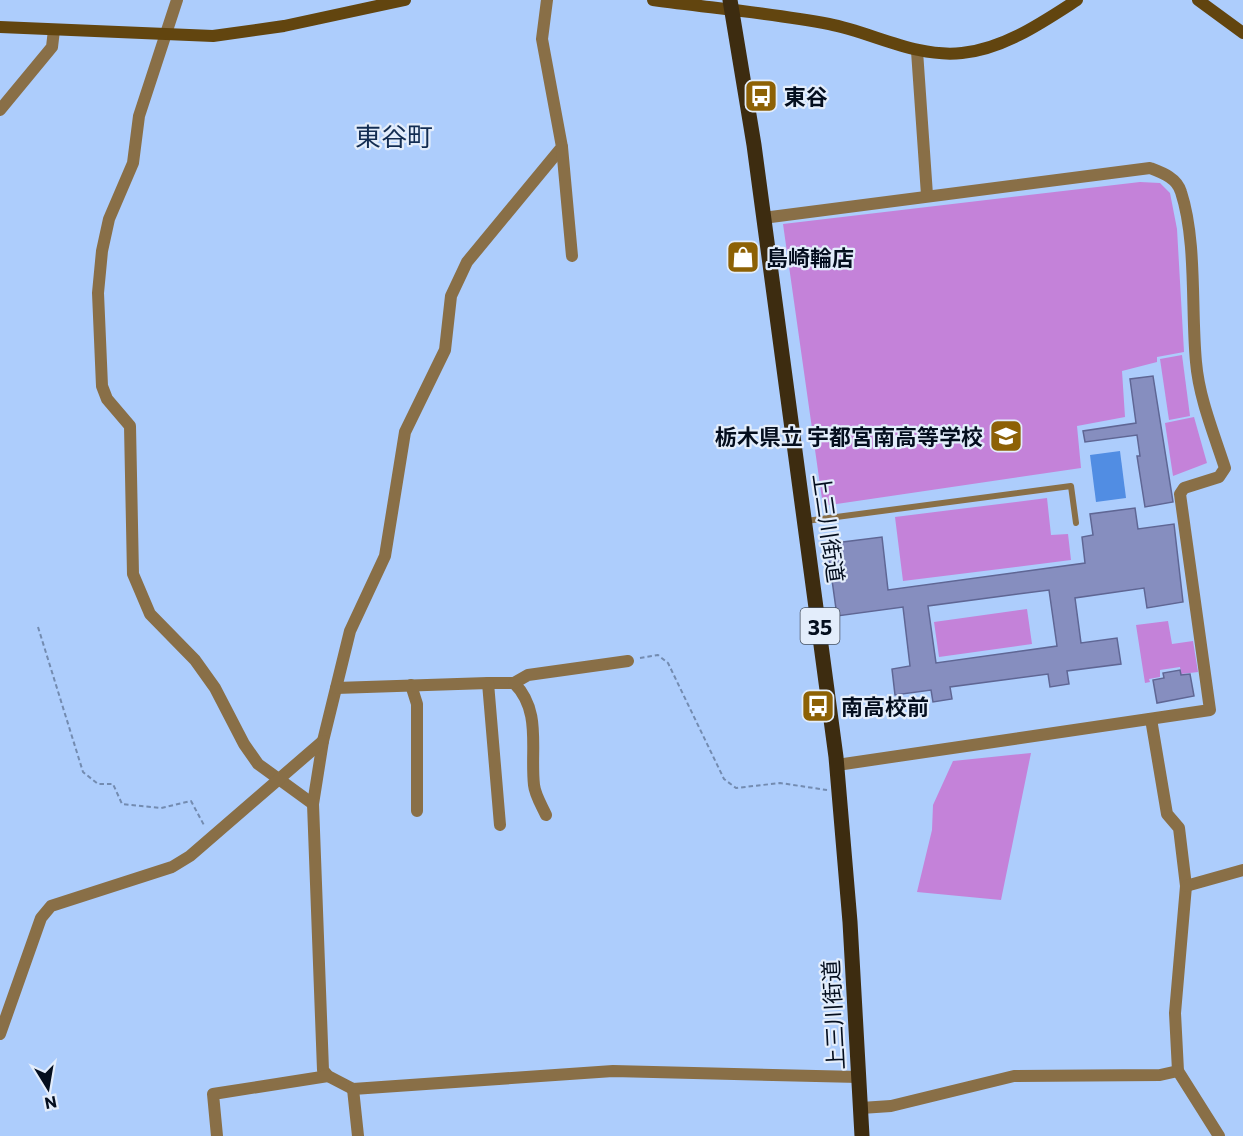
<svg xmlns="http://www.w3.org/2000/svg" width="1243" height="1136" viewBox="0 0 1243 1136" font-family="Commissioner,'Noto Sans JP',sans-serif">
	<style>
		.green { fill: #c482d9 }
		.water { fill: #518de3 }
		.building { fill: #868ebf; stroke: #5f6694; stroke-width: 1.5; fill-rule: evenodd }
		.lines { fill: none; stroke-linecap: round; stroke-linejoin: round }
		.path { stroke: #738bb0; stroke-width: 2; stroke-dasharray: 4.5 3; stroke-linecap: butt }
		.service { stroke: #896f47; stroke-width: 6 }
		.minor { stroke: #896f47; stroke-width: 12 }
		.secondary { stroke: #62450f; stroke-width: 12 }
		.primary { stroke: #3d2c10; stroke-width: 15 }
		.labels { text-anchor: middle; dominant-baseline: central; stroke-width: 4.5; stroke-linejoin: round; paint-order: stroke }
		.shield { fill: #e3edfb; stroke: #475160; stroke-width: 1.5 }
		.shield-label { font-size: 21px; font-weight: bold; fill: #040e1e }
		.poi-label { font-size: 22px; font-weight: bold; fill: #040e1e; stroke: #e3edfb; text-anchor: start }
		.street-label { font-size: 22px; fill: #040e1e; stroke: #e3edfb }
		.quarter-label { font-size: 26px; fill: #132d52; stroke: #e3edfb }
	</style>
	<rect width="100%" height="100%" fill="#adcdfc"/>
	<g class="green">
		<polygon points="1140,182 1160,183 1170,193 1177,229 1184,352 1157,357 1157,362 1122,371 1125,417 1077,426 1081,468 823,506 783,224"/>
		<polygon points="1182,355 1190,416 1169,420 1160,359"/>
		<polygon points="1194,417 1207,463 1173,476 1165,423"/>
		<polygon points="1047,498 1051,535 1068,534 1071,560 903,581 895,517"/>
		<polygon points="1027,609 1032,644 939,657 934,622"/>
		<polygon points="1168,621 1172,644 1193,641 1198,672 1181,674 1180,667 1160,670 1160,677 1149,679 1150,682 1145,683 1136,625"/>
		<polygon points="1031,753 1001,900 917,892 932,830 933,805 953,761"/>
	</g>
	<polygon class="water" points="1120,451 1126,498 1096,502 1090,455"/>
	<g class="building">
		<polygon points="753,247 756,259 734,266 730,254"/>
		<polygon points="1153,376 1173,502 1145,507 1137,456 1140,456 1137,435 1085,442 1083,431 1136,423 1130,379"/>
		<path d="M1135,508L1138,529L1174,524L1183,602L1147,608L1144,588L1075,598L1081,643L1117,638L1121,664L1067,671L1069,684L1050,687L1048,674L950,687L952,699L933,702L931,690L895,695L892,669L910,666L903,607L837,616L827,544L882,537L888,590L1085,563L1082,537L1093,535L1090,514ZM1049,590L1057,646L936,663L928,606Z"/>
		<polygon points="1180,670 1181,675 1190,674 1194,696 1157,703 1153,680 1164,678 1163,673"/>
	</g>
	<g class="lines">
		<g class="path">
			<polyline points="38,627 83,772 98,784 113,784 122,804 161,808 191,801 205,827"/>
			<polyline points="640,658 658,655 668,663 724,779 736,788 780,783 827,790"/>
		</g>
		<polyline class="service" points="806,521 1071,486 1076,523"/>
		<g class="minor">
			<polyline points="177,0 139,116 133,163 109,219 102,251 98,293 102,386 107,399 130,426 133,574 150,614 195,660 215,688 244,744 258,764 313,804"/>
			<polyline points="547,0 542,39 562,147 467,262 451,296 445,350 405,432 385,556 350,631 323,741 313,804 323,1070 328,1076 353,1089 613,1071 859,1077"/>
			<polyline points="917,51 927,195"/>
			<polyline points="0,110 52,47 54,30"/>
			<polyline points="562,147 572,256"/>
			<path d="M763,218L1150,168C1163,173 1177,178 1181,192C1197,241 1191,310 1196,362C1199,398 1214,434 1225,468L1219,477L1184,488L1180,494L1210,710L837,765"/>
			<path d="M488,683H514C542,711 530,749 534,785C535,795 542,806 546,815"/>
			<polyline points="514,683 528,675 628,661"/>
			<polyline points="411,685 417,704 417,811"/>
			<polyline points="336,688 488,683 500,825"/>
			<polyline points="1151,719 1167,814 1179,828 1186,886 1175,1013 1178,1071 1219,1136"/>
			<polyline points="1186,886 1243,870"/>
			<polyline points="0,1034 41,918 51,906 172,867 190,856 323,741"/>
			<polyline points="353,1089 358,1136"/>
			<polyline points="861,1108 891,1106 1014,1076 1160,1075 1178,1071"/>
			<polyline points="217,1136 213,1094 328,1076"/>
		</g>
		<g class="secondary">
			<path d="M653,0C712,8 771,13 829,24C874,33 916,58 962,53C1004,49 1043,22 1077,0"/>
			<polyline points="1198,0 1243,33"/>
			<polyline points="0,27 213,36 284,26 405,0"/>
		</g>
		<polyline class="primary" points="730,0 754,145 836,757 850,922 862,1136"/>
	</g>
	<defs>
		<g id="bus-square" transform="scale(1.725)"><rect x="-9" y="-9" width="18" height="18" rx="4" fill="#8d6105" stroke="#e3edfb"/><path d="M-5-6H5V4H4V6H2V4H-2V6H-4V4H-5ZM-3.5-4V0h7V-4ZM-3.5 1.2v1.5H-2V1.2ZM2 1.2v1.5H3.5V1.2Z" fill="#fff"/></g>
		<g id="shop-square" transform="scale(1.725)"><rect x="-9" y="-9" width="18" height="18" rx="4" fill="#8d6105" stroke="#e3edfb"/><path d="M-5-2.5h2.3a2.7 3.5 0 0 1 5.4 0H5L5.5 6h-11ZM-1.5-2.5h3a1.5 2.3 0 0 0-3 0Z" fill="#fff"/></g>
		<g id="school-square" transform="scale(1.725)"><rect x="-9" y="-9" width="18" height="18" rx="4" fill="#8d6105" stroke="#e3edfb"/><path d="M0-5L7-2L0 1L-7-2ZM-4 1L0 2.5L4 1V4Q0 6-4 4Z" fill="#fff"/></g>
	</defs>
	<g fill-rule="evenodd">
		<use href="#bus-square" x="761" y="96"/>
		<use href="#shop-square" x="743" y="257"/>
		<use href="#school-square" x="1006" y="436"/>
		<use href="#bus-square" x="818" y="706"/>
	</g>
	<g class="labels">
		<rect class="shield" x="800.5" y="608" width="39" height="36" rx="4.5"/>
		<g class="shield-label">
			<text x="820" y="626">35</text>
		</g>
		<g class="poi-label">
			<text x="784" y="96">東谷</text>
			<text x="766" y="257">島崎輪店</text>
			<text x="983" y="436" text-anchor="end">栃木県立 宇都宮南高等学校</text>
			<text x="841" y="706">南高校前</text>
		</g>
		<g class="street-label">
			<text transform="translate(829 528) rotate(82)">上三川街道</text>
			<text transform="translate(833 1015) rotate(-93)">上三川街道</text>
		</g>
		<g class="quarter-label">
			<text x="394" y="135">東谷町</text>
		</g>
	</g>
	<g transform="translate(48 1088) rotate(169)" stroke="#e3edfb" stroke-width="4.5" paint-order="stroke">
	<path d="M0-4.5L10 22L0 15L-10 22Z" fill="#040e1e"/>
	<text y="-9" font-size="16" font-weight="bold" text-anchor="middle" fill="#040e1e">N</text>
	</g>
</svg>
